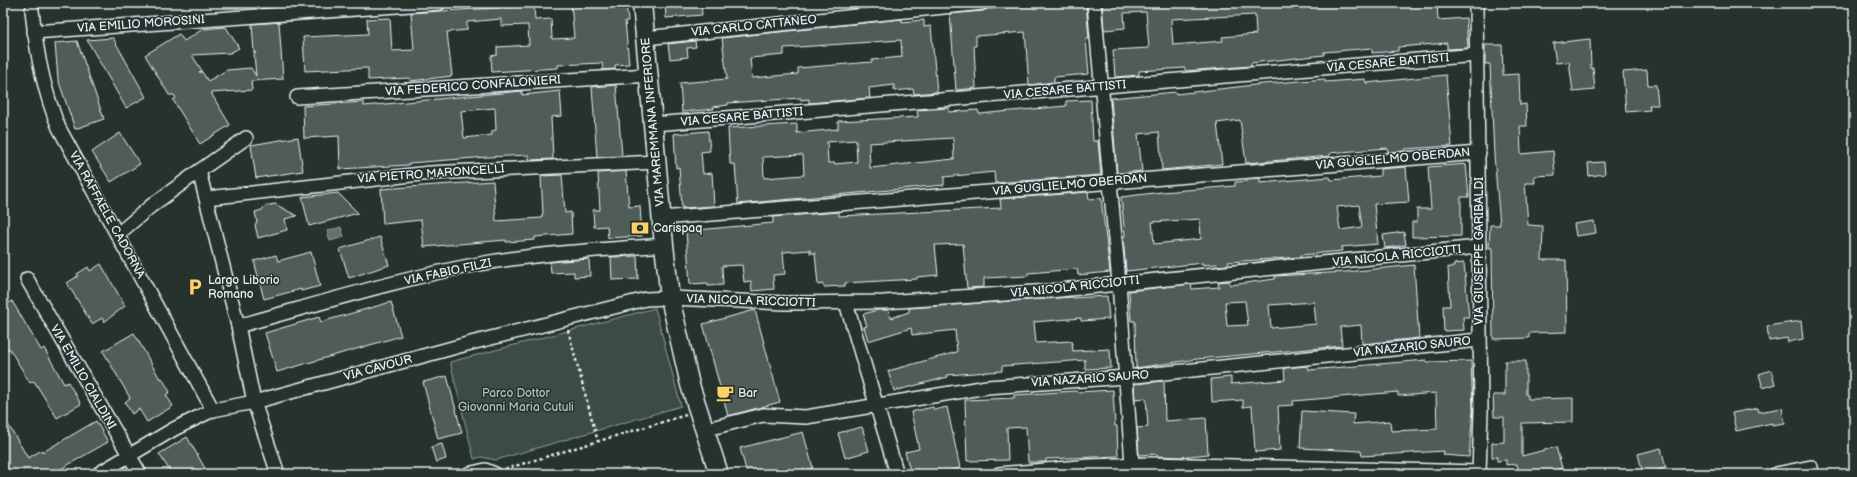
<svg xmlns="http://www.w3.org/2000/svg" width="1857" height="477" viewBox="0 0 1857 477" font-family="'Balsamiq Sans',sans-serif">
	<style>
		.green { fill: #3e4b47; stroke: #939ea0 }
		.water { fill: #636f6d; stroke: #98a3a5 }
		.building { fill: #505c59; stroke: #e8f1f8; fill-rule: evenodd }
		.lines { fill: none; stroke-linecap: round; stroke-linejoin: round }
		.street-casing { stroke: #e8f1f8; stroke-width: 16 }
		.secondary-casing { stroke: #e8f1f8; stroke-width: 21 }
		.path { stroke: #e8f1f8; stroke-width: 2.5; stroke-dasharray: 3 3; stroke-linecap: butt }
		.street { stroke: #26332d; stroke-width: 13 }
		.secondary { stroke: #26332d; stroke-width: 18 }
		.labels { text-anchor: middle; dominant-baseline: central; stroke-width: 3; stroke-linejoin: round; paint-order: stroke }
		.street-label { font-size: 12px; fill: #e8f1f8; stroke: #26332d }
		.poi-label { font-size: 12px; fill: #e8f1f8; stroke: #26332d; text-anchor: start }
		.park-label { font-size: 12px; fill: #b5bfc3; stroke: #26332d }
	</style>
	<rect width="100%" height="100%" fill="#26332d"/>
	<filter id="ink" filterUnits="userSpaceOnUse"><feTurbulence type="fractalNoise" baseFrequency=".025" numOctaves="2"/><feDisplacementMap in="SourceGraphic" scale="8" xChannelSelector="R" yChannelSelector="G"/><feConvolveMatrix kernelMatrix="1 2 1 2 8 2 1 2 1" color-interpolation-filters="sRGB"/></filter>
	<g filter="url(#ink)">
		<polygon class="green" points="655,308 681,406 496,460 481,457 474,459 450,362"/>
		<polygon class="water" points="341,227 344,237 330,241 327,231"/>
		<g class="building">
			<polygon points="571,3 626,3 628,21 625,21 629,64 615,65 615,69 603,70 602,63 558,65 558,68 492,72 491,56 497,55 497,47 529,45 528,25 501,26 501,19 467,22 467,30 447,32 452,76 410,81 410,78 368,80 368,68 305,71 303,37 368,34 367,19 390,18 392,51 414,50 411,13 441,11 534,6 535,20 551,19 552,39 574,38"/>
			<polygon points="665,3 701,3 702,15 666,18"/>
			<polygon points="1065,3 1086,3 1089,39 1086,39 1089,74 1054,77 1054,82 1029,85 1025,32 976,36 976,46 974,46 976,88 956,90 950,14 983,11 987,9"/>
			<path d="M1102,3H1437L1438,20L1466,18L1468,48L1447,49V43L1398,47V51L1372,53V48L1324,52V55L1251,63V66L1185,71V68L1139,71V75L1115,77L1113,50L1149,48L1146,12L1124,13L1125,28L1104,30ZM1255,15L1256,34L1222,37L1223,41L1173,45L1171,19Z"/>
			<path d="M902,19V22L924,20V27L931,26L937,92L914,94L913,89L894,91V85L869,88L870,98L809,103V99L801,100V98L728,103V105L713,107L714,109L682,112L680,83L727,79L722,38ZM901,40L902,57L872,60V62L798,68V74L752,78L750,58L784,55V48Z"/>
			<polygon points="279,22 283,79 251,81 252,90 211,93 230,125 200,144 173,100 176,98 174,95 169,95 145,55 179,34 184,41 203,29 226,27 239,48 230,53 192,55 202,71 199,72 202,72 208,81 227,70 251,68 256,76 254,54 256,53 254,53 252,24"/>
			<polygon points="113,38 146,97 126,108 87,40"/>
			<polygon points="1590,39 1591,68 1593,68 1595,90 1573,92 1569,62 1556,63 1553,43"/>
			<polygon points="77,41 104,119 75,129 58,79 55,43"/>
			<polygon points="695,41 696,47 687,48 688,57 670,59 668,44"/>
			<polygon points="1485,45 1502,45 1503,75 1519,74 1520,105 1526,104 1527,126 1520,126 1521,154 1553,151 1555,175 1534,176 1535,183 1525,183 1528,225 1543,226 1542,260 1566,260 1567,332 1529,333 1529,338 1493,339 1492,248 1489,248 1490,225 1500,225 1494,155 1490,64 1485,64"/>
			<polygon points="1647,70 1648,85 1656,85 1658,105 1649,105 1650,110 1626,112 1623,72"/>
			<polygon points="1446,75 1452,146 1405,149 1405,151 1388,152 1387,148 1330,153 1330,156 1246,163 1240,120 1217,123 1222,164 1162,170 1159,132 1138,134 1142,171 1117,173 1111,98 1176,92 1176,94 1263,84 1325,79 1325,82 1365,79 1366,83"/>
			<polygon points="616,85 622,156 597,157 592,87"/>
			<path d="M522,91V95L560,91L562,116L551,117L553,159L529,160V155L488,157L409,163V165L340,169L339,136L304,138L303,106L364,102V106ZM495,108L496,130L492,131V135L464,138L461,111Z"/>
			<path d="M1091,100L1093,141H1098L1101,175L995,183L994,172L944,177V185L738,204L735,164H730L728,128L797,124V133L838,129V121L918,117L917,110L949,108V112L978,110L979,114L1066,106V101ZM953,138L954,159L870,168L869,143ZM856,140L857,162L835,164V163H828L827,142ZM803,155L804,175L764,178L763,157Z"/>
			<polygon points="708,131 710,151 701,152 703,174 712,173 714,206 682,208 679,167 676,168 674,134"/>
			<polygon points="120,133 140,164 111,182 92,152"/>
			<polygon points="298,137 303,171 256,178 251,145"/>
			<polygon points="1604,162 1605,174 1589,176 1588,163"/>
			<polygon points="1466,164 1469,197 1461,197 1461,236 1412,237 1412,222 1417,222 1417,209 1431,209 1428,167"/>
			<path d="M1406,167L1409,202L1374,204L1378,244L1341,247L1342,251L1301,255V257L1228,262V265L1218,266L1217,264L1203,265V263L1126,271L1123,236H1125L1121,197L1162,192L1235,186V182L1248,181V179L1260,178V183L1330,177L1331,180L1380,176V169ZM1359,205L1362,227L1340,230L1337,207ZM1200,219L1201,239L1154,244L1152,222Z"/>
			<polygon points="626,171 629,207 640,206 642,236 608,238 607,226 594,227 593,210 600,210 598,173"/>
			<polygon points="562,175 565,213 571,212 572,234 535,237 535,240 506,242 506,240 424,247 421,220 383,224 381,189 493,181 496,221 542,218 542,214 543,214 541,176"/>
			<polygon points="1088,192 1089,199 1101,198 1110,272 1078,275 1077,269 1028,273 1028,276 984,278 984,287 967,288 963,244 935,245 938,275 917,277 917,279 845,283 845,286 824,287 823,284 818,285 815,253 810,253 810,250 783,252 785,274 773,275 774,289 752,291 751,281 744,282 742,265 722,266 723,285 708,286 708,283 690,284 686,231 773,223 773,217 839,212 839,216 1001,208 1000,199"/>
			<polygon points="338,193 358,213 309,226 302,197"/>
			<polygon points="275,204 297,216 285,219 287,230 258,238 255,225 257,222 255,212 262,210 265,206"/>
			<polygon points="1594,221 1596,233 1576,236 1574,224"/>
			<polygon points="1404,232 1406,245 1385,248 1383,235"/>
			<polygon points="380,237 389,265 349,278 340,249"/>
			<polygon points="311,252 320,286 301,291 301,289 264,299 254,261 276,255 278,261"/>
			<polygon points="637,256 638,279 612,280 611,257"/>
			<polygon points="589,259 590,276 574,277 574,272 551,273 550,262"/>
			<polygon points="1464,263 1469,317 1463,317 1464,330 1444,331 1443,306 1450,306 1448,267 1454,267 1454,264"/>
			<polygon points="101,264 125,306 104,322 102,318 92,324 67,283 78,276 77,274 88,267 90,271"/>
			<path d="M1414,265L1419,338L1362,344L1361,325L1340,327L1342,346L1197,359L1136,368L1135,321H1131L1129,291L1191,284L1192,289L1219,287L1218,282L1229,281L1230,285L1275,279V276L1346,272ZM1245,301L1248,325L1227,326L1225,302ZM1314,302L1316,324L1271,328L1269,305Z"/>
			<polygon points="1107,296 1109,319 1081,321 1081,318 1034,322 1036,343 1072,341 1073,351 1110,349 1111,368 1085,369 1085,360 1002,366 1002,371 947,375 948,377 894,391 888,371 957,352 955,330 912,335 911,328 868,341 864,327 867,326 863,314 878,310 888,310 891,318 909,312 909,308 1072,297 1073,298"/>
			<polygon points="12,301 41,350 44,348 64,384 68,382 81,404 57,418 34,381 30,383 9,348 3,352 3,306"/>
			<polygon points="391,302 401,336 277,372 265,333 319,317 321,322"/>
			<polygon points="755,310 780,402 728,416 703,324"/>
			<polygon points="1801,321 1803,339 1788,342 1787,338 1769,341 1767,326"/>
			<polygon points="134,333 160,379 162,378 170,392 166,395 173,406 147,422 139,409 132,414 125,402 130,398 103,351"/>
			<polygon points="1426,360 1426,362 1471,361 1473,410 1469,457 1443,455 1444,451 1362,456 1361,451 1300,448 1302,411 1354,414 1353,424 1390,421 1391,431 1437,429 1436,393 1398,396 1398,392 1293,401 1293,405 1278,406 1280,450 1255,452 1252,406 1243,407 1243,400 1212,402 1211,379 1231,377 1231,384 1285,380 1284,368 1308,366 1309,370"/>
			<polygon points="1505,361 1526,361 1526,395 1528,395 1528,399 1573,398 1573,422 1522,423 1522,456 1556,447 1562,468 1537,474 1519,474 1517,464 1506,465 1506,460 1497,461 1497,457 1492,457 1492,443 1504,442 1504,417 1494,417 1493,395 1505,395"/>
			<polygon points="1771,370 1775,384 1763,388 1759,374"/>
			<polygon points="447,376 462,433 438,439 423,382"/>
			<polygon points="1164,381 1165,421 1206,418 1208,454 1181,457 1157,456 1157,454 1139,455 1137,428 1148,427 1146,398 1135,399 1134,384"/>
			<polygon points="1113,390 1115,426 1117,426 1118,456 1046,459 1046,462 1028,462 1026,427 1007,428 1008,460 967,461 965,400 1014,398 1014,395 1076,391 1077,392"/>
			<polygon points="933,407 934,410 947,407 960,468 937,474 911,474 905,452 919,449 911,412"/>
			<polygon points="1758,408 1759,412 1782,408 1785,423 1772,425 1772,423 1736,431 1732,413"/>
			<polygon points="3,416 28,458 42,450 43,452 96,421 108,442 52,474 10,474 3,463"/>
			<polygon points="862,427 869,451 845,458 838,433"/>
			<polygon points="803,432 813,468 792,474 747,474 740,448"/>
			<polygon points="187,437 206,470 199,474 172,474 159,454"/>
			<polygon points="442,444 446,459 436,462 431,447"/>
			<polygon points="1661,448 1666,468 1643,474 1638,454"/>
			<polygon points="1157,472 1181,473 1181,474 1157,474"/>
		</g>
		<g class="lines">
			<g class="street-casing">
				<g id="street">
					<polyline points="1094,3 1119,283 1132,464"/>
					<polyline points="1476,3 1481,410 1479,474"/>
					<path d="M32,10C36,51 43,90 59,128L213,410"/>
					<polyline points="34,32 439,3"/>
					<polyline points="645,38 982,3"/>
					<polyline points="297,97 649,75"/>
					<polyline points="654,124 1477,55"/>
					<polyline points="199,171 246,138"/>
					<polyline points="207,198 430,173 657,162"/>
					<polyline points="661,218 1479,153"/>
					<polyline points="118,234 151,206 199,171 238,326 254,402 278,474"/>
					<polyline points="27,279 140,474"/>
					<polyline points="846,303 897,474"/>
					<path d="M238,326C318,304 398,279 479,264C540,253 602,250 664,245"/>
					<polyline points="703,430 763,415 806,417 987,387 1126,377 1479,340"/>
					<polyline points="98,474 174,429 213,410 254,402 467,344 646,299 670,298 785,303 884,302 1050,291 1478,247"/>
					<polyline points="468,474 485,470 495,474"/>
					<polyline points="999,474 1090,466 1149,464 1480,472"/>
					<polyline points="1776,474 1811,467"/>
				</g>
			</g>
			<g class="secondary-casing">
				<polyline id="secondary" points="642,3 664,245 670,298 690,385 719,474"/>
			</g>
			<g class="path">
				<polyline points="568,330 598,442"/>
				<polyline points="505,469 686,415"/>
			</g>
			<use href="#street" class="street"/>
			<use href="#secondary" class="secondary"/>
		</g>
	</g>
	<defs>
		<g id="bank-bare" transform="scale(1.38)"><path d="M-6-4H6V4H-6ZM0-2.3a2.3 2.3 0 1 0 0 4.6a2.3 2.3 0 1 0 0-4.6Z" fill="#ffd166" stroke="#26332d" stroke-width="2.5" paint-order="stroke"/></g>
		<g id="parking-bare" transform="scale(1.38)"><path d="M-3.5-5.5H1a3.5 3.5 0 0 1 0 7H-1V5.5H-3.5ZM-1-3.4V-.6H.8a1.4 1.4 0 0 0 0-2.8Z" fill="#ffd166" stroke="#26332d" stroke-width="2.5" paint-order="stroke"/></g>
		<g id="cafe-bare" transform="scale(1.38)"><path d="M-5.5-4.5H6V0H3Q3 3.5 0 3.5H-2.5Q-5.5 3.5-5.5 0ZM3-3.2v2h1.7v-2ZM-6 4.5H4V6H-6Z" fill="#ffd166" stroke="#26332d" stroke-width="2.5" paint-order="stroke"/></g>
	</defs>
	<g fill-rule="evenodd">
		<use href="#bank-bare" x="640" y="228"/>
		<use href="#parking-bare" x="195" y="287"/>
		<use href="#cafe-bare" x="725" y="393"/>
	</g>
	<g class="labels">
		<g class="street-label">
			<text transform="translate(141 24) rotate(-4)">VIA EMILIO MOROSINI</text>
			<text transform="translate(754 26) rotate(-6)">VIA CARLO CATTANEO</text>
			<text transform="translate(1388 63) rotate(-5)">VIA CESARE BATTISTI</text>
			<text transform="translate(473 86) rotate(-4)">VIA FEDERICO CONFALONIERI</text>
			<text transform="translate(1065 90) rotate(-5)">VIA CESARE BATTISTI</text>
			<text transform="translate(742 117) rotate(-5)">VIA CESARE BATTISTI</text>
			<text transform="translate(653 122) rotate(-95)">VIA MAREMMANA INFERIORE</text>
			<text transform="translate(1393 159) rotate(-5)">VIA GUGLIELMO OBERDAN</text>
			<text transform="translate(431 174) rotate(-4)">VIA PIETRO MARONCELLI</text>
			<text transform="translate(1070 185) rotate(-5)">VIA GUGLIELMO OBERDAN</text>
			<text transform="translate(107 215) rotate(61)">VIA RAFFAELE CADORNA</text>
			<text transform="translate(1479 251) rotate(-90)">VIA GIUSEPPE GARIBALDI</text>
			<text transform="translate(1397 256) rotate(-6)">VIA NICOLA RICCIOTTI</text>
			<text transform="translate(448 272) rotate(-12)">VIA FABIO FILZI</text>
			<text transform="translate(1075 287) rotate(-6)">VIA NICOLA RICCIOTTI</text>
			<text transform="translate(751 301) rotate(2)">VIA NICOLA RICCIOTTI</text>
			<text transform="translate(1412 347) rotate(-6)">VIA NAZARIO SAURO</text>
			<text transform="translate(378 368) rotate(-15)">VIA CAVOUR</text>
			<text transform="translate(83 377) rotate(60)">VIA EMILIO CIALDINI</text>
			<text transform="translate(1090 379) rotate(-4)">VIA NAZARIO SAURO</text>
		</g>
		<g class="poi-label">
			<text x="653" y="228">Carispaq</text>
			<text x="208" y="280">Largo Liborio<tspan x="208" dy="14">Romano</tspan></text>
			<text x="738" y="393">Bar</text>
		</g>
		<g class="park-label">
			<text x="516" y="393">Parco Dottor<tspan x="516" dy="14">Giovanni Maria Cutuli</tspan></text>
		</g>
	</g>
	<rect width="1857" height="477" fill="none" stroke="#26332d" stroke-width="16"/>
	<rect x="8" y="8" width="1841" height="461" fill="none" stroke="#e8f1f8" stroke-width="1.5" filter="url(#ink)"/>
</svg>
